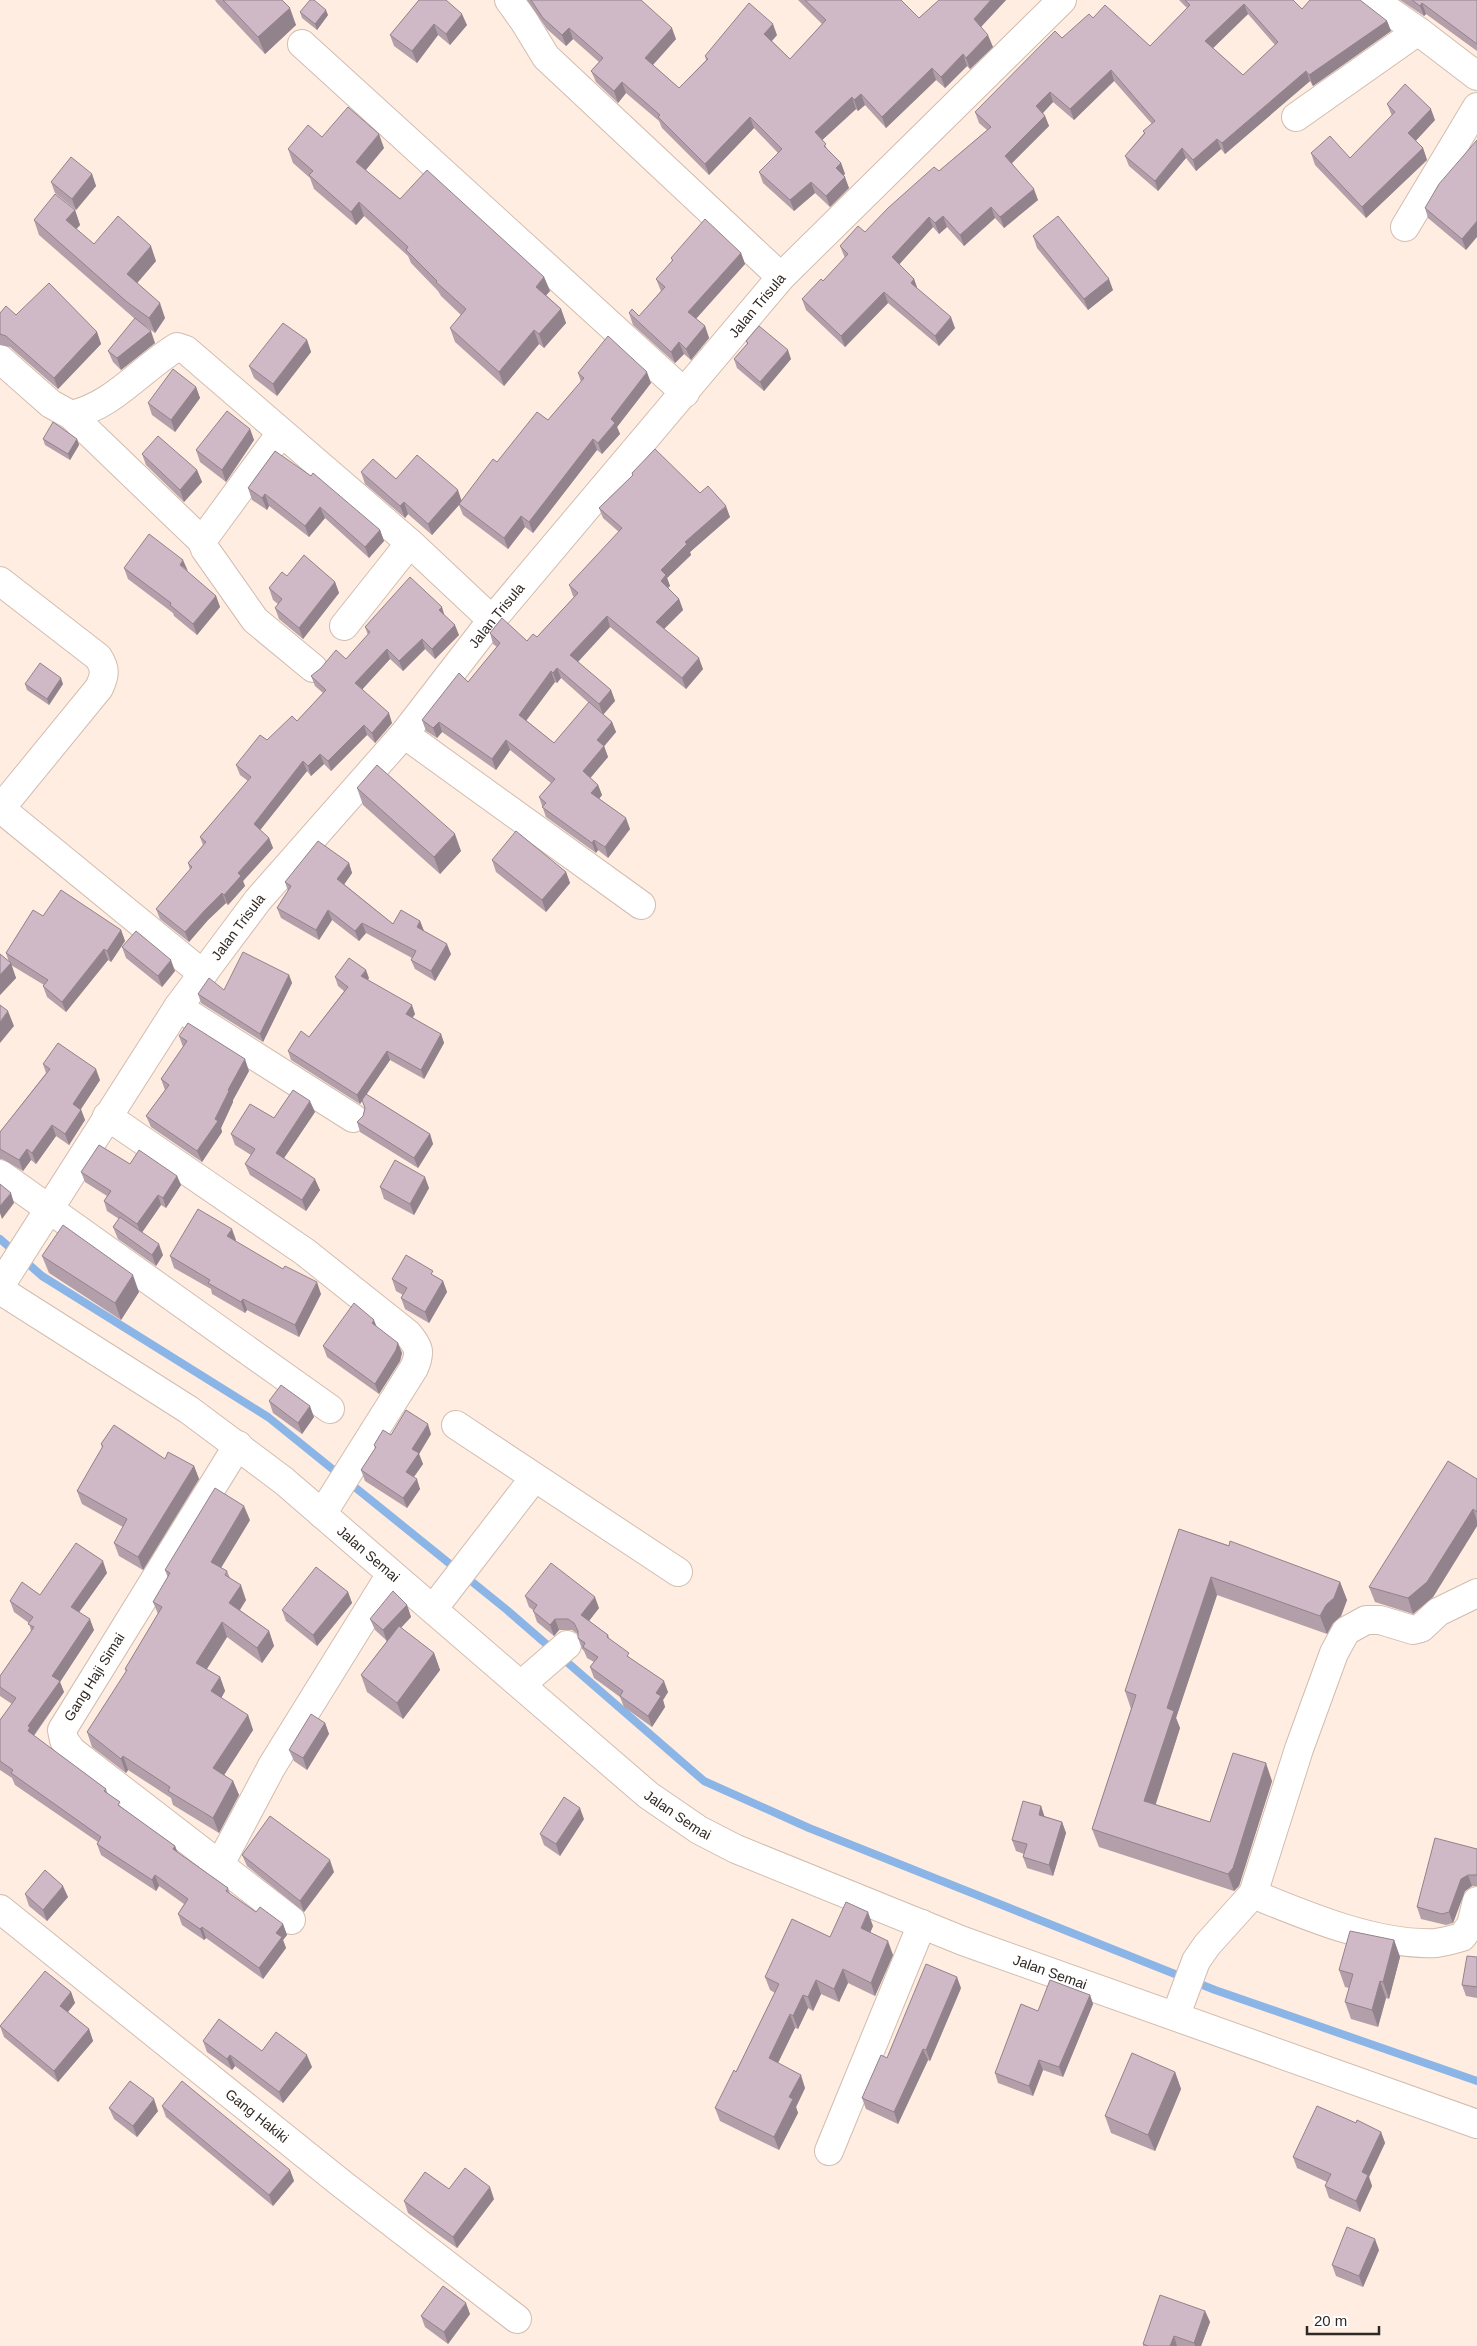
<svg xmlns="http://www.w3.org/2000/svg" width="1477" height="2346" viewBox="0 0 1477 2346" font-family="Helvetica,sans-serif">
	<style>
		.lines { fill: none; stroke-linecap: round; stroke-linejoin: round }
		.stream { stroke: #8ab5e6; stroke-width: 8 }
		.minor-casing { stroke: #d2bdaf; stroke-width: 30 }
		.tertiary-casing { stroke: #d2bdaf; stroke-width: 30 }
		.minor { stroke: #fff; stroke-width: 28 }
		.tertiary { stroke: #fff; stroke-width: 28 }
		.wall { fill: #b39faa; fill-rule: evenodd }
		.shaded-wall { fill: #92828b }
		.building { fill: #d0b9c6; stroke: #92828b; fill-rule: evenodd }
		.labels { text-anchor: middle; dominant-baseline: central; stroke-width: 4; stroke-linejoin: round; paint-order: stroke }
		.street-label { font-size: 14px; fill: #302823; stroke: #fff }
	</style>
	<rect width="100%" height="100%" fill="#feede0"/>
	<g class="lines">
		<polyline class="stream" points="0,1239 42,1276 268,1417 507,1610 704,1781 809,1828 1215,1990 1477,2081"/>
		<g class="minor-casing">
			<g id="minor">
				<polyline points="509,0 524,21 546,57 781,277"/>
				<polyline points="1373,0 1418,31 1477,76"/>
				<polyline points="302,44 685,393"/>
				<polyline points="1296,117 1418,31"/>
				<polyline points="1405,227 1477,107"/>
				<path d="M0,359L51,404L71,415C113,406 141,369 177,347L186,350L410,543L492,620"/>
				<polyline points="71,415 202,541"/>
				<polyline points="281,433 202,541 205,549 255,620 313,668"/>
				<path d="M0,581L98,657C106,669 105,675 99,688L1,808"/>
				<polyline points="344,626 410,543"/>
				<polyline points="404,734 641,905"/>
				<polyline points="0,808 203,974"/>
				<polyline points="178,1007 353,1118"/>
				<path d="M107,1116L305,1252L408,1334C419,1347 421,1352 414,1368L322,1514"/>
				<polyline points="0,1174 330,1409"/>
				<path id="s1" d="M0,1290L189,1410L284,1481L648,1795L699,1830L736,1849L963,1941L1477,2124"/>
				<polyline points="456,1425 678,1572"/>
				<polyline points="238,1445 62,1730 64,1740 72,1751 291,1920"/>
				<polyline points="433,1609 534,1478"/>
				<polyline points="522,1684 567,1645"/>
				<polyline points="220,1864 272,1766 391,1574"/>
				<path d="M1253,1894C1306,1916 1378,1946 1436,1943C1445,1942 1454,1939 1462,1937L1471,1925L1477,1901"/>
				<path id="s2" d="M0,1909L342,2184L517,2319"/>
				<polyline points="1176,2015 1196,1961 1207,1945 1253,1894 1299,1749 1334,1653 1346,1631 1366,1620 1380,1620 1413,1630 1421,1628 1438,1612 1477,1593"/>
				<polyline points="829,2151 922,1924"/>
			</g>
		</g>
		<g class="tertiary-casing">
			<g id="tertiary">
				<path id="s3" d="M0,1286L178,1007L258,900L404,734L492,620L781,277L1062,0"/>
			</g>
		</g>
		<use href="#minor" class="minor"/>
		<use href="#tertiary" class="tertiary"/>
	</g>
	<g class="wall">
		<polygon points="215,0 282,0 296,25 265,54 217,3"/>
		<polygon points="419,0 467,25 450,45 438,35 417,63 394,46 390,35"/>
		<polygon points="527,0 641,0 676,39 653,65 679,88 706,60 705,56 777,35 772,41 790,59 822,24 798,0 901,0 919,18 939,0 1006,0 981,27 993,47 970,69 967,66 945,88 936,80 886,128 865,105 858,111 856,109 822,140 828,150 841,163 845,174 843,175 849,188 830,207 815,193 794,211 763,183 759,172 778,153 754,128 709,175 662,128 659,121 626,93 618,103 596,82 591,71 599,62 573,39 566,46 547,29"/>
		<path d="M1179,0H1293L1302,9L1387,21L1391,31L1313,86L1310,81L1225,154L1221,149L1196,171L1186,158L1158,191L1129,166L1125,156L1144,133L1143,131L1152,124L1114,81L1074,120L1053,102L1043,113L1045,116L1049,126L1012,163L1038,200L1004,228L995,218L964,246L947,227L939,234L933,227L899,264L914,279L917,288L955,328L939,346L888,303L845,347L806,310L802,299L823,281L845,258L840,246L865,232L939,171L987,130L979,123L975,112L1062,38L1093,18L1150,46L1187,8ZM1248,14L1275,45L1243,75L1213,48Z"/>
		<polygon points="1400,0 1477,0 1477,51 1426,14 1424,16"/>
		<polygon points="300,12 328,15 317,30 302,18"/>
		<polygon points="1387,104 1435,120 1415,141 1423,148 1427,160 1366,218 1315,165 1311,153 1350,158 1392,116"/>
		<polygon points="322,137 384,148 365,170 400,199 544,277 550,291 546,295 561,309 566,323 544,348 539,344 504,386 455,342 450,328 461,315 441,296 438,291 411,263 408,256 364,216 356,225 314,189 310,178 293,163 288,149"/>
		<polygon points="1477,140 1466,250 1428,218 1425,208"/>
		<polygon points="92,174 96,186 76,210 55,193 51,182"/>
		<polygon points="75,210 80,225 76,229 94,244 156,261 137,283 165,318 155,333 144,325 155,343 121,370 113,362 108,351 135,319 39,235 34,220"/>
		<polygon points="1033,236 1113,290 1088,310 1037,248"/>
		<polygon points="741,253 745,264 696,319 705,326 709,338 691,360 684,354 675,363 633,325 629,313 639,316 661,291 656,279 672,261 671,258"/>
		<polygon points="0,313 16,315 97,332 101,344 58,389 10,347 0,345"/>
		<polygon points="307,340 311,352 277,396 254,378 249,366"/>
		<polygon points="746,341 791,359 764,391 737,368 734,359 747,344"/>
		<polygon points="578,373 651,383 617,427 620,434 602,454 597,450 533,533 525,527 508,549 463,515 459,505 432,535 408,514 405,518 365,484 361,472 396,479 462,500 497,462 548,420 581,382"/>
		<polygon points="196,387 200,398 175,432 152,415 148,403"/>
		<polygon points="250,429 254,440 226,482 200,462 196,450"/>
		<polygon points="43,439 77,439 79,445 70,460 45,445"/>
		<polygon points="275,451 380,530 384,541 369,558 325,518 309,537 269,506 267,510 252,500 248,488"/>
		<polygon points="142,454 197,470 202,482 184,502 146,465"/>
		<path d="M632,473L700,493L730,517L690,552L691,555L667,578L670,586L668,588L679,599L683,610L664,629L703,669L686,689L610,627L578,662L611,690L615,701L603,714L612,722L616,732L604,746L608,757L590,778L598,785L602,795L599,799L630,829L608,858L598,850L596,853L546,817L539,797L551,783L510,750L496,770L442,732L437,738L426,731L422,720L468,682L497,647L493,644L490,633L527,641L537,637L574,597L573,596L569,585L619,532L603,518L599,508L633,475ZM561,678L589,703L554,743L526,720L555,682L557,683Z"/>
		<polygon points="124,568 187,572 216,596 220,607 197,635 174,616 173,613 128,579"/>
		<polygon points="287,576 335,582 339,593 303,639 279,619 275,608 278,604 273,600 269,588"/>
		<polygon points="444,615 459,635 435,659 425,649 403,671 390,659 362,689 392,723 375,743 367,735 331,771 324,764 311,776 307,771 260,830 269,838 273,848 243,881 245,886 228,905 226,903 208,920 189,942 160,919 156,909 190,870 188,863 203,845 200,837 248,781 240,775 236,765 267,740 297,721 323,693 315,686 311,676 346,659 368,635 365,627"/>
		<polygon points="25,684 63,684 49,705 27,690"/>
		<polygon points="357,788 461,851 440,874 363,805"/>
		<polygon points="492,860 566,872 570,883 546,912 496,872"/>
		<polygon points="349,863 352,873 344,884 393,924 420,921 424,931 451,954 435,981 415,969 411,960 412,958 366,933 359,941 332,920 319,940 281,918 277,908 288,891 285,882"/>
		<polygon points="43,916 121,930 125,941 111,962 108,960 66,1012 47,997 43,986 44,985 11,965 16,978 0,995 0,954 9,962 6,953"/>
		<polygon points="122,947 175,971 162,987 126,958"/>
		<polygon points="289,975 292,983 263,1042 201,1003 198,994 224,990"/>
		<polygon points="335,977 369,978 368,980 415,1014 412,1018 441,1034 444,1043 424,1079 390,1060 366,1094 430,1134 433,1144 418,1168 360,1132 357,1122 363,1116 365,1108 362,1100 360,1104 291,1060 288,1051 309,1037 344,991 338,986"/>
		<polygon points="179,1036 249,1071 233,1100 233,1102 221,1128 222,1132 202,1162 151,1127 146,1116 165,1090 161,1079 183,1047"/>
		<polygon points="43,1064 100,1080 81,1109 85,1120 69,1145 56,1136 36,1164 31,1160 23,1171 2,1159 0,1159 0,1132 46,1073"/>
		<polygon points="315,1112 284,1158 320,1190 306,1211 250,1175 245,1164 251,1155 235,1145 231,1134 274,1118"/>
		<polygon points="81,1172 177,1176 181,1185 166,1208 161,1205 142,1232 163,1255 156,1266 118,1239 113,1227 119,1219 107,1211 104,1201 107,1196 85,1182"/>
		<polygon points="380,1187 429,1188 414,1215 384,1199"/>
		<polygon points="236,1240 235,1241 321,1294 299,1337 247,1310 245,1313 212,1294 211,1289 174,1268 170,1256"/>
		<polygon points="42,1256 139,1292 121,1320 49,1273"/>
		<polygon points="435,1276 443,1281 447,1292 429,1323 405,1309 401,1298 403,1295 396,1291 392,1279"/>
		<polygon points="377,1327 402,1353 400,1361 379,1394 327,1357 323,1346"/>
		<polygon points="269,1401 314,1417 302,1434 273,1413"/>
		<polygon points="431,1434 419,1454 423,1464 414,1477 420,1489 407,1508 365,1481 361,1470 375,1449 374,1445 391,1435"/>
		<polygon points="101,1444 194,1466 199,1479 143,1570 119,1556 114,1543 123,1527 82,1504 77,1491 102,1448"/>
		<polygon points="1477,1479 1477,1526 1433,1597 1413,1614 1375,1602 1369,1587"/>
		<polygon points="250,1520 221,1568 227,1571 230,1578 246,1600 240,1610 269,1631 274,1646 262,1663 227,1637 207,1669 220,1677 225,1691 221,1698 248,1715 253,1730 224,1775 233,1781 239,1795 219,1833 173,1805 171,1798 128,1770 126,1773 92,1747 87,1732 126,1672 125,1669 158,1614 153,1602 168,1578 165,1570"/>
		<polygon points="1179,1529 1340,1582 1347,1600 1341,1616 1333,1623 1327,1634 1217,1595 1176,1718 1180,1728 1155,1804 1210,1822 1272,1781 1239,1886 1234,1891 1099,1847 1092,1829 1131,1709 1125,1691"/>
		<polygon points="107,1573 79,1612 94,1630 60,1682 64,1692 34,1736 106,1789 108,1794 122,1808 175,1846 178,1853 228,1888 230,1894 256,1912 283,1924 287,1935 283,1940 286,1948 263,1979 206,1938 204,1940 182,1925 178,1914 184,1904 159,1886 156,1891 101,1855 97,1844 98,1842 15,1785 12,1778 0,1770 0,1720 12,1704 0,1696 0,1676 31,1631 29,1623 14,1612 10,1601 40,1595"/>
		<polygon points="348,1592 352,1603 317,1646 286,1621 282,1610"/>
		<polygon points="525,1596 599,1608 589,1621 608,1635 610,1640 668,1692 663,1700 665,1707 652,1727 624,1707 620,1697 594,1678 590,1667 594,1662 587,1658 584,1651 582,1649 578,1638 578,1634 572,1630 559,1630 554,1636 537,1622 533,1610 529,1607"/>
		<polygon points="407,1605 411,1617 401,1628 434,1653 440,1670 403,1719 367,1692 361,1675 387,1641 375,1630 370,1619"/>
		<polygon points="325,1723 329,1734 307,1770 294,1761 289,1750"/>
		<polygon points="1041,1806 1044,1816 1062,1822 1066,1833 1053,1876 1027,1868 1023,1857 1024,1854 1016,1851 1012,1840"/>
		<polygon points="584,1819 560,1856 544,1845 540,1834"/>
		<polygon points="1477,1849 1477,1886 1472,1886 1465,1891 1453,1923 1446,1925 1421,1919 1417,1907"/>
		<polygon points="242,1855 334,1872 304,1912 247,1866"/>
		<polygon points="25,1894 68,1897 47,1921 29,1906"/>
		<polygon points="873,1926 870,1933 893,1955 875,1996 848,1983 839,2002 821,1994 813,2011 808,2008 798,2029 795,2028 778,2063 805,2088 796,2107 798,2113 779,2150 720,2121 715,2108 736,2072 775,1993 770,1990 765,1977 830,1937"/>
		<polygon points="1394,1940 1400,1957 1389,1999 1386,1998 1378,2027 1351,2019 1345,2002 1349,1988 1345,1987 1339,1970"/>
		<polygon points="1477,1957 1477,1998 1466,1996 1462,1985"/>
		<polygon points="961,1988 930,2061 928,2060 898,2124 866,2109 862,2098 887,2058"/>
		<polygon points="71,1992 75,2003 68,2012 89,2029 93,2041 58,2082 4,2037 0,2026"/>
		<polygon points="1090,1995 1093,2004 1063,2077 1043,2070 1033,2096 998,2083 995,2073 1038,2011"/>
		<polygon points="203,2041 262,2051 312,2067 283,2103 235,2066 232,2070 207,2052"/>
		<polygon points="1175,2072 1181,2089 1155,2151 1111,2133 1105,2116"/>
		<polygon points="162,2106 290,2170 294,2181 273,2206 166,2117"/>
		<polygon points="109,2108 158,2111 137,2137 114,2119"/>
		<polygon points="1381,2132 1385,2143 1369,2177 1372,2186 1360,2212 1329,2198 1325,2186 1327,2182 1297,2168 1293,2157"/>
		<polygon points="449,2189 494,2199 457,2248 408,2213 404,2201"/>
		<polygon points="1379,2250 1363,2287 1336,2276 1332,2265"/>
		<polygon points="1205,2311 1210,2322 1201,2346 1143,2346 1143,2344"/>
		<polygon points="470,2314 448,2344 425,2327 421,2316"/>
	</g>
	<g class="shaded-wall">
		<polygon points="991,0 1006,0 978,30 974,19"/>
		<polygon points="1422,3 1426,14 1424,16 1420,6"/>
		<polygon points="1244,4 1248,14 1209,52 1205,41"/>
		<polygon points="290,8 296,25 265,54 258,37"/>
		<polygon points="326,10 328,15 317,30 315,24"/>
		<polygon points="462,14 467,25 450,45 446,34"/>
		<polygon points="1387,21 1391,31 1313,86 1309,75"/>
		<polygon points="434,24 438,35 417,63 412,51"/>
		<polygon points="773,24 777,35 768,45 764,34"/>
		<polygon points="569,28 573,39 566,46 562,35"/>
		<polygon points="672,28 676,39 649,69 645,58"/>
		<polygon points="988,35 993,47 970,69 966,58"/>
		<polygon points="963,54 967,66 945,88 941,77"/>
		<polygon points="932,68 936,80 886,128 882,117"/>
		<polygon points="1111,70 1114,81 1074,120 1070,109"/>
		<polygon points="1306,71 1310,81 1225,154 1222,143"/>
		<polygon points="622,82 626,93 618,103 614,91"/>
		<polygon points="1050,92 1053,102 1040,116 1036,106"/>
		<polygon points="861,94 865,105 858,111 854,100"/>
		<polygon points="852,97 856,109 819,143 815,132"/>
		<polygon points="1431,109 1435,120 1412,145 1408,133"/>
		<polygon points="1045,116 1049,126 1009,166 1005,156"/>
		<polygon points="750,117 754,128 709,175 705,164"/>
		<polygon points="379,134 384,148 361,176 356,162"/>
		<polygon points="1217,139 1221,149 1196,171 1193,160"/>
		<polygon points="1182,148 1186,158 1158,191 1155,181"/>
		<polygon points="1423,148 1427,160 1366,218 1362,207"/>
		<polygon points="841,163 845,174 840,179 836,168"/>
		<polygon points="92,174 96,186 76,210 72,199"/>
		<polygon points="845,177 849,188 830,207 826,196"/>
		<polygon points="811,182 815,193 794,211 790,200"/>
		<polygon points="1034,189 1038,200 1004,228 1000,217"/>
		<polygon points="359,202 364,216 356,225 351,212"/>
		<polygon points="991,207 995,218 964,246 960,235"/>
		<polygon points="75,210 80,225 71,235 66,220"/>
		<polygon points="943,216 947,227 939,234 935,223"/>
		<polygon points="929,217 933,227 896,268 892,257"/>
		<polygon points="1477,221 1477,237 1466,250 1462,239"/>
		<polygon points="151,246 156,261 132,289 127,274"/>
		<polygon points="741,253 745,264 692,323 688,312"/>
		<polygon points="544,277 550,291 541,301 536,287"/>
		<polygon points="914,279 918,290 911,283"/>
		<polygon points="1109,279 1113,290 1088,310 1084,299"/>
		<polygon points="884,292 888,303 845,347 841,336"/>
		<polygon points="160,303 165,318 155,333 149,318"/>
		<polygon points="561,309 566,323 544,348 539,334"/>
		<polygon points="951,317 955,328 939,346 935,336"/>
		<polygon points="705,326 709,338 691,360 686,349"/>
		<polygon points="534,330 539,344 504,386 499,372"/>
		<polygon points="151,331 155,343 121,370 117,358"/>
		<polygon points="97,332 101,344 58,389 54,378"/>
		<polygon points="307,340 311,352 277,396 273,384"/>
		<polygon points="679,342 684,354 675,363 671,352"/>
		<polygon points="788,350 791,359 764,391 760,382"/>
		<polygon points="647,372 651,383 617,427 620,434 602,454 598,443 611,419"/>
		<polygon points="196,387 200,398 175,432 171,420"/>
		<polygon points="250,429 254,440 226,482 222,470"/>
		<polygon points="77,439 79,445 70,460 68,454"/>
		<polygon points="593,439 597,450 533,533 529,522"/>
		<polygon points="197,470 202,482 184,502 180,490"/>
		<polygon points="458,490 462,502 459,504 459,505 432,535 428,524"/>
		<polygon points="265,494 269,506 267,510 262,498"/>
		<polygon points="404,502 408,514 405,518 400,506"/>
		<polygon points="726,506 730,517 690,552 691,555 667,578 670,586 664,591 661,581 661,570 685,542"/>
		<polygon points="320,507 325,518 309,537 305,526"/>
		<polygon points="521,516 525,527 508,549 504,538"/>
		<polygon points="380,530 384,541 369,558 365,547"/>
		<polygon points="183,560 188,571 180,565"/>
		<polygon points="335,582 339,593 303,639 299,628"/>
		<polygon points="216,596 220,607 197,635 193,624"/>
		<polygon points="679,599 683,610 660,633 656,622"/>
		<polygon points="442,607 445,617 439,610"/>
		<polygon points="607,616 610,627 574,666 570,655"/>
		<polygon points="455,625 459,635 435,659 432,649"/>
		<polygon points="422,639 425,649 403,671 399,661"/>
		<polygon points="387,649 390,659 359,693 355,683"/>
		<polygon points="699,658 703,669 686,689 682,678"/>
		<polygon points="557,668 561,678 557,683 553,673"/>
		<polygon points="551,671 555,682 523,725 519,715"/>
		<polygon points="61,678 63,684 49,705 47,699"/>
		<polygon points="611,690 615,701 603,715 599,704"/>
		<polygon points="389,713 392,723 375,743 372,733"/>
		<polygon points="439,722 442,732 437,738 433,728"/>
		<polygon points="612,722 616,732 601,750 597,740"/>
		<polygon points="364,725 367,735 331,771 328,761"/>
		<polygon points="506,740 510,750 496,770 492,759"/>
		<polygon points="604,746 608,757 587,782 583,771"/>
		<polygon points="320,754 324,764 311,776 308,766"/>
		<polygon points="303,761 307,771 257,834 254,824"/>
		<polygon points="598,785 602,795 595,804 591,793"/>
		<polygon points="626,818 630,829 608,858 605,847"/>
		<polygon points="455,834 461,851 440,874 434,857"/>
		<polygon points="269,838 273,848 243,881 245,886 228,905 224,895 238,873"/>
		<polygon points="594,840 598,850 596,853 592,843"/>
		<polygon points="349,863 352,873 341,889 337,879"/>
		<polygon points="566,872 570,883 546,912 542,900"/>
		<polygon points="222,893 226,903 208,920 189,942 185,932 205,910"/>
		<polygon points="328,910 332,920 319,940 316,930"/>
		<polygon points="420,921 424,931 420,937 417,927"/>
		<polygon points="362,923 366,933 359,941 355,931"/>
		<polygon points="121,930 125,941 111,962 107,951"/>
		<polygon points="447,944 451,954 435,981 431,971"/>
		<polygon points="104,949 108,960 66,1012 62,1002"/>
		<polygon points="171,960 175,971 162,987 158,976"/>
		<polygon points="11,963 16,978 0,995 0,975"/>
		<polygon points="366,970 369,978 364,984 361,976"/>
		<polygon points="289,975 292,983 263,1042 260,1034"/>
		<polygon points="412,1005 415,1014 409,1023 406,1014"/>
		<polygon points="8,1011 14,1026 0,1043 0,1022"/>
		<polygon points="441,1034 444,1043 424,1079 421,1070"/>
		<polygon points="387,1051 390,1060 360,1104 357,1095"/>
		<polygon points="245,1059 249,1071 233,1100 233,1102 221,1128 222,1132 202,1162 197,1151 215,1119 228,1090"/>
		<polygon points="96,1069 100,1080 77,1115 73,1104"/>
		<polygon points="310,1101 315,1112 280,1164 276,1153"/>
		<polygon points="81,1110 85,1120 69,1145 65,1134"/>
		<polygon points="52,1125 56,1136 36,1164 32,1153"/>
		<polygon points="430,1134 433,1144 418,1168 414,1158"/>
		<polygon points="27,1149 31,1160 23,1171 19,1160"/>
		<polygon points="177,1176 181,1185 166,1208 163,1198"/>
		<polygon points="425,1177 429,1188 414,1215 410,1204"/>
		<polygon points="315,1179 320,1190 306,1211 302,1200"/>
		<polygon points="11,1193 14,1203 2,1219 0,1213 0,1206"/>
		<polygon points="158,1195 161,1205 141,1234 137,1224"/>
		<polygon points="232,1229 236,1240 232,1248 227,1236"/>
		<polygon points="159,1244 163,1255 156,1266 152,1255"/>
		<polygon points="133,1275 139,1292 121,1320 115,1303"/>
		<polygon points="443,1281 447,1292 429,1323 425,1312"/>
		<polygon points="317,1282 321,1294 299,1337 295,1325"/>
		<polygon points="243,1299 247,1310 245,1313 241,1302"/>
		<polygon points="374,1320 378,1330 372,1323"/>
		<polygon points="398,1343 402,1353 400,1361 379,1394 375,1384"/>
		<polygon points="310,1406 314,1417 302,1434 298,1423"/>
		<polygon points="428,1424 431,1434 419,1454 423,1464 410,1482 406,1472 412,1449"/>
		<polygon points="194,1466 199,1479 143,1570 138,1557"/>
		<polygon points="417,1479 420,1489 407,1508 403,1498"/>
		<polygon points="244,1506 250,1520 216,1576 211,1562"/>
		<polygon points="1473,1509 1477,1521 1477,1526 1433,1597 1413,1614 1408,1598"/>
		<polygon points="103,1561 107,1573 75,1618 71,1607"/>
		<polygon points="1211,1577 1217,1595 1176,1718 1180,1728 1151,1819 1144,1801 1167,1708"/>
		<polygon points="1340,1582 1347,1600 1341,1616 1333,1623 1327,1634 1320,1616"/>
		<polygon points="241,1585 246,1600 235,1617 229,1603"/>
		<polygon points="348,1592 352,1603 317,1646 313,1635"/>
		<polygon points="595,1597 599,1608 585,1626 581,1615"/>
		<polygon points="407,1605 411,1617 387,1642 383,1630"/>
		<polygon points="90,1619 94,1630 60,1682 64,1692 33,1736 28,1731 28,1726 52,1676"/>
		<polygon points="555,1619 559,1630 554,1636 550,1625"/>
		<polygon points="222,1622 227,1637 201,1678 196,1663"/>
		<polygon points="269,1631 274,1646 262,1663 257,1648"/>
		<polygon points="434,1653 440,1670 403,1719 397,1703"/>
		<polygon points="220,1677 225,1691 217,1706 211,1691"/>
		<polygon points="664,1681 668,1692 663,1700 665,1707 652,1727 648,1716 656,1693"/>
		<polygon points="248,1715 253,1730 219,1783 213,1768"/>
		<polygon points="325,1723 329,1734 307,1770 303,1758"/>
		<polygon points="123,1756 128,1770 126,1773 121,1759"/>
		<polygon points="1266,1763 1272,1781 1239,1886 1234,1891 1228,1874"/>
		<polygon points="233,1781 239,1795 219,1833 213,1818"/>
		<polygon points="1041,1806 1045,1818 1039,1815"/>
		<polygon points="580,1808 584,1819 560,1856 556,1844"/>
		<polygon points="1062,1822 1066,1833 1053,1876 1049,1865"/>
		<polygon points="175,1846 179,1857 173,1849"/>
		<polygon points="330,1860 334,1872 304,1912 300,1901"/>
		<polygon points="155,1875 159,1886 156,1891 152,1880"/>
		<polygon points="1468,1875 1472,1886 1465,1891 1453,1923 1449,1912 1461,1879"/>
		<polygon points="63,1886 68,1897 47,1921 43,1910"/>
		<polygon points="868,1912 873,1926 866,1942 861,1928"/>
		<polygon points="283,1924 287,1935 283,1940 286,1948 263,1979 259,1968 276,1933"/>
		<polygon points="202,1927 206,1938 204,1940 200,1929"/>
		<polygon points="1394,1940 1400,1957 1389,1999 1383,1982"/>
		<polygon points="888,1941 893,1955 875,1996 871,1983"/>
		<polygon points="843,1969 848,1983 839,2002 834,1989"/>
		<polygon points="957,1977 961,1988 930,2061 926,2050"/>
		<polygon points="816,1980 821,1994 813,2011 808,1997"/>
		<polygon points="1380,1981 1386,1998 1378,2027 1372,2010"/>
		<polygon points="71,1992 75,2003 64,2017 60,2006"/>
		<polygon points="803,1995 808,2008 798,2029 793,2016"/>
		<polygon points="1090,1995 1093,2004 1063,2077 1059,2067"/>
		<polygon points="790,2014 795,2028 774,2071 769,2058"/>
		<polygon points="89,2029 93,2041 58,2082 54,2071"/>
		<polygon points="923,2049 928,2060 898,2124 894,2112"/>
		<polygon points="230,2055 235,2066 232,2070 227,2059"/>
		<polygon points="307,2055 312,2067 283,2103 279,2092"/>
		<polygon points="1039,2060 1043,2070 1033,2096 1029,2086"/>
		<polygon points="1175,2072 1181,2089 1155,2151 1148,2135"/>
		<polygon points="801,2075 805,2088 796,2107 798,2113 779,2150 774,2137 789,2097"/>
		<polygon points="154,2099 158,2111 137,2137 133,2126"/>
		<polygon points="1381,2132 1385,2143 1369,2177 1372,2186 1360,2212 1356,2201 1362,2172"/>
		<polygon points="290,2170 294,2181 273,2206 269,2195"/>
		<polygon points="490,2187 494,2199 457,2248 453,2237"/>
		<polygon points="1375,2239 1379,2250 1363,2287 1359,2276"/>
		<polygon points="466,2303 470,2314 448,2344 444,2332"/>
		<polygon points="1205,2311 1210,2322 1201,2346 1195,2346 1194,2343"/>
		<polygon points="1174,2336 1177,2346 1170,2346"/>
	</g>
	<g class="building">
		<polygon points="223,0 282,0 290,8 258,37"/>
		<polygon points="310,0 314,0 326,10 315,24 300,12"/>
		<polygon points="419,0 446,0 462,14 446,34 434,24 412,51 390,35"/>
		<polygon points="531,0 641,0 672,28 645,58 679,88 708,59 705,56 749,3 773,24 764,34 790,59 826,20 805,0 901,0 919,18 939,0 991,0 974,19 988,35 966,58 963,54 941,77 932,68 882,117 861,94 854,100 852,97 815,132 826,144 824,146 841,163 836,168 845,177 826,196 811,182 790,200 759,172 782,149 750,117 705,164 658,117 660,115 622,82 614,91 591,71 603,58 569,28 562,35 543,18"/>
		<path d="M1185,0H1293L1302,9L1310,0H1360L1387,21L1309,75L1306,71L1222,143L1217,139L1193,160L1182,148L1155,181L1125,156L1145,133L1143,131L1155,121L1111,70L1070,109L1050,92L1036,106L1045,116L1005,156L1034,189L1000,217L991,207L960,235L943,216L935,223L929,217L892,257L914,279L911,283L951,317L935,336L884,292L841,336L802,299L821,279L823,281L848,254L840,246L858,226L865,232L888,208L934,167L939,171L991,127L975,112L1055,31L1062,38L1089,14L1093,18L1105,5L1150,46L1190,5ZM1244,4L1278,42L1243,75L1205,41Z"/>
		<polygon points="1412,0 1477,0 1477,44 1422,3 1420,6"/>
		<polygon points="1405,84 1431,109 1408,133 1423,148 1362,207 1311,153 1330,136 1350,158 1395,112 1387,104"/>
		<polygon points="348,107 379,134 356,162 400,199 427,170 544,277 536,287 561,309 539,334 534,330 499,372 450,328 466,309 436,282 437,281 406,250 408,247 359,202 351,212 309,175 313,171 288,149 308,125 322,137"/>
		<polygon points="1477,140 1477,221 1462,239 1425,208 1439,184"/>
		<polygon points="71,157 92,174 72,199 51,182"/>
		<polygon points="55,194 75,210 66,220 94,244 118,216 151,246 127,274 160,303 149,318 127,302 34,220"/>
		<polygon points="1058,216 1109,279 1084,299 1033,236"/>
		<polygon points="705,219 741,253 688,312 705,326 686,349 679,342 671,352 629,313 632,309 639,316 665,287 656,279 673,260 671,258"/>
		<polygon points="49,283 97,332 54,378 6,336 0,334 0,313 6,306 16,315"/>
		<polygon points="135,318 151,331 117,358 108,351"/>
		<polygon points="283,323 307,340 273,384 249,366"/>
		<polygon points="759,326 788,350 760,382 734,359 748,343 746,341"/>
		<polygon points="608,336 647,372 611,419 615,423 598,443 593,439 529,522 521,516 504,538 459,504 493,459 497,462 537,412 548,420 584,378 578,373"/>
		<polygon points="173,369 196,387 171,420 148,403"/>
		<polygon points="227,411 250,429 222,470 196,450"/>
		<polygon points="53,422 77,439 68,454 43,439"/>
		<polygon points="158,436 197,470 180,490 142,454"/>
		<polygon points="655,449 700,493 708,486 726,506 685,542 687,544 661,570 666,575 661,581 679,599 656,622 699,658 682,678 607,616 570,655 611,690 599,704 557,668 553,673 551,671 519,715 554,743 589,702 612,722 597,740 604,746 583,771 598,785 591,793 626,818 605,847 594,840 592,843 542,807 546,803 539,797 555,779 506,740 492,759 439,722 433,728 422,720 459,673 468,682 500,643 490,633 502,618 527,641 533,634 537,637 578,593 569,585 622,528 599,508 633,475 632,473"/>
		<polygon points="275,451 311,476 313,473 380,530 365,547 320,507 305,526 265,494 262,498 248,488"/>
		<polygon points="417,455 458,490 428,524 404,502 400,506 361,472 373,459 396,479"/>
		<polygon points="149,534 183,560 180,565 216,596 193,624 170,605 171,603 124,568"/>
		<polygon points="304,555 335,582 299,628 275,608 282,599 269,588 282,572 287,576"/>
		<polygon points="410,577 442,607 439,610 455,625 432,649 422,639 399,661 387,649 355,683 389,713 372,733 364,725 328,761 320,754 308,766 303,761 254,824 269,838 238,873 241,876 224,895 222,893 205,910 185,932 156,909 192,867 188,863 206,842 200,837 251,777 236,765 260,735 267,740 292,716 297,721 326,690 311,676 321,668 336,650 346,659 370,632 365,627"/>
		<polygon points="40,663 61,678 47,699 25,684"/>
		<polygon points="377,765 455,834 434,857 357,788"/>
		<polygon points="516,831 566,872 542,900 492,860"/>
		<polygon points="318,841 349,863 337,879 393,924 401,910 420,921 417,927 447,944 431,971 411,960 416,951 362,923 355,931 328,910 316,930 277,908 291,886 285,882"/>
		<polygon points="61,890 121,930 107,951 104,949 62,1002 43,986 48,980 6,953 33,910 43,916"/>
		<polygon points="136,931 171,960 158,976 122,947"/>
		<polygon points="243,952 289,975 260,1034 198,994 209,978 224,990"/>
		<polygon points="0,954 11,963 0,975"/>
		<polygon points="349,958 366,970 361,976 412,1005 406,1014 441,1034 421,1070 387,1051 357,1095 288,1051 301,1031 309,1037 348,987 335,977"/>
		<polygon points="0,1005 8,1011 0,1022"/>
		<polygon points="188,1023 245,1059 228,1090 229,1091 215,1119 218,1121 197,1151 146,1116 169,1085 161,1079 187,1041 179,1036"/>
		<polygon points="58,1043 96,1069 73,1104 81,1110 65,1134 52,1125 32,1153 27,1149 19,1160 0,1149 0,1132 50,1069 43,1064"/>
		<polygon points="293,1090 310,1101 276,1153 315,1179 302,1200 245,1164 255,1149 231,1134 250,1104 274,1118"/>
		<polygon points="366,1094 430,1134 414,1158 357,1122 363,1116 365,1108 362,1100"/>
		<polygon points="99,1145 130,1164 139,1150 177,1176 163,1198 158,1195 137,1224 104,1201 111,1191 81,1172"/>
		<polygon points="395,1160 425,1177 410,1204 380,1187"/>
		<polygon points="0,1184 11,1193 0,1206"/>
		<polygon points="198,1209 232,1229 227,1236 283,1269 285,1266 317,1282 295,1325 243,1299 241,1302 208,1283 210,1280 170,1256"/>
		<polygon points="120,1217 159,1244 152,1255 113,1227"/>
		<polygon points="63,1225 133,1275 115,1303 42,1256"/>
		<polygon points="406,1255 433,1271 431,1274 443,1281 425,1312 401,1298 407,1288 392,1279"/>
		<polygon points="354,1303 374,1320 372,1323 398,1343 396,1350 375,1384 323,1346"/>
		<polygon points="281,1385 310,1406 298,1423 269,1401"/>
		<polygon points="406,1410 428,1424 412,1449 419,1453 406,1472 417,1479 403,1498 361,1470 376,1447 374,1445 383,1430 391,1435"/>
		<polygon points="114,1425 165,1459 168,1452 194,1466 138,1557 114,1543 127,1519 77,1491 103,1446 101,1444"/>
		<polygon points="1448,1461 1477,1479 1477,1512 1473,1509 1427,1582 1408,1598 1369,1587"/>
		<polygon points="215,1488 244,1506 211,1562 227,1571 225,1575 241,1585 229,1603 269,1631 257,1648 222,1622 196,1663 220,1677 211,1691 248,1715 213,1768 233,1781 213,1818 168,1791 170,1787 123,1756 121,1759 87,1732 127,1670 125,1669 162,1607 153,1602 170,1573 165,1570"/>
		<polygon points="1179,1529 1229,1546 1230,1541 1340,1582 1334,1598 1326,1605 1320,1616 1211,1577 1167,1708 1174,1711 1144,1801 1210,1822 1233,1753 1266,1763 1233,1868 1228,1874 1092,1829 1136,1695 1125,1691"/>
		<polygon points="76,1543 103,1561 71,1607 90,1619 52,1676 60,1681 28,1726 30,1727 28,1731 106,1789 104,1791 120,1802 118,1805 175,1846 173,1849 228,1888 226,1891 256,1912 260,1907 283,1924 276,1933 282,1937 259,1968 202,1927 200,1929 178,1914 188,1899 155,1875 152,1880 97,1844 101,1837 11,1773 13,1770 0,1761 0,1720 16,1698 0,1687 0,1676 34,1627 28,1624 33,1617 10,1601 22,1582 40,1595"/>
		<polygon points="551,1563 595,1597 581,1615 608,1635 607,1637 629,1653 627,1656 664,1681 656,1693 661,1696 648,1716 620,1696 623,1691 590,1667 598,1657 583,1647 585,1643 578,1638 578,1631 574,1623 568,1619 555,1619 550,1625 533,1611 537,1605 525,1596"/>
		<polygon points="316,1567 348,1592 313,1635 282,1610"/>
		<polygon points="393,1591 407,1605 383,1630 370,1619"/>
		<polygon points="399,1626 434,1653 397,1703 361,1675"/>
		<polygon points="311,1714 325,1723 303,1758 289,1750"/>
		<polygon points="564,1797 580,1808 556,1844 540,1834"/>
		<polygon points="1023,1801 1041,1806 1039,1815 1062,1822 1049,1865 1023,1857 1027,1844 1012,1840"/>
		<polygon points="270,1816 330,1860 300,1901 242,1855"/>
		<polygon points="1435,1838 1477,1849 1477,1875 1468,1875 1461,1879 1449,1912 1442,1914 1417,1907"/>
		<polygon points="45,1870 63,1886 43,1910 25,1894"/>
		<polygon points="846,1902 868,1912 861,1928 888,1941 871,1983 843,1969 834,1989 816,1980 808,1997 803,1995 793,2016 790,2014 769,2058 801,2075 789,2097 793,2099 774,2137 715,2108 734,2070 736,2072 779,1984 765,1977 792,1919 830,1937"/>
		<polygon points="1350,1931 1394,1940 1383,1982 1380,1981 1372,2010 1345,2002 1353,1974 1339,1970"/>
		<polygon points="1467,1956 1477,1957 1477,1987 1462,1985"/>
		<polygon points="926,1964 957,1977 926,2050 923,2049 894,2112 862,2098 881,2055 887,2058"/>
		<polygon points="45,1971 71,1992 60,2006 89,2029 54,2071 0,2026"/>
		<polygon points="1050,1980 1090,1995 1059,2067 1039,2060 1029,2086 995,2073 1021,2004 1038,2011"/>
		<polygon points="219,2019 262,2051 276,2032 307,2055 279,2092 230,2055 227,2059 203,2041"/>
		<polygon points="1132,2053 1175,2072 1148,2135 1105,2116"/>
		<polygon points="130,2081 154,2099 133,2126 109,2108"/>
		<polygon points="182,2081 290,2170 269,2195 162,2106"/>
		<polygon points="1317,2106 1356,2123 1357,2120 1381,2132 1362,2172 1368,2175 1356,2201 1325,2186 1331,2174 1293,2157"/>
		<polygon points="465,2168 490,2187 453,2237 404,2201 425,2172 449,2189"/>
		<polygon points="1347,2227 1375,2239 1359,2276 1332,2265"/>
		<polygon points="443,2286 466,2303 444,2332 421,2316"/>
		<polygon points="1160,2295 1205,2311 1194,2343 1174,2336 1170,2346 1148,2346 1143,2344"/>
	</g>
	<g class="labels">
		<g class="street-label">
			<text stroke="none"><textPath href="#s3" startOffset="1241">Jalan Trisula</textPath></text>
			<text stroke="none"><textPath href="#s3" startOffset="836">Jalan Trisula</textPath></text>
			<text stroke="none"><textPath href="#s3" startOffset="431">Jalan Trisula</textPath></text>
			<text stroke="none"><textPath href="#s1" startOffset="454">Jalan Semai</textPath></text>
			<text transform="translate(94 1677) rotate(-58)">Gang Haji Simai</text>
			<text stroke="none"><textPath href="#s1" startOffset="859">Jalan Semai</textPath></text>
			<text stroke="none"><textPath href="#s1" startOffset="1264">Jalan Semai</textPath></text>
			<text stroke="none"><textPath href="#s2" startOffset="330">Gang Hakiki</textPath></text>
		</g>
	</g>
	<path d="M1307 2326v8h72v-8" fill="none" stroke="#302823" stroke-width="2.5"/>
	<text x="1314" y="2326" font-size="15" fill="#302823" stroke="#ffffff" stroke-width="4" paint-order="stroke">20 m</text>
</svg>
